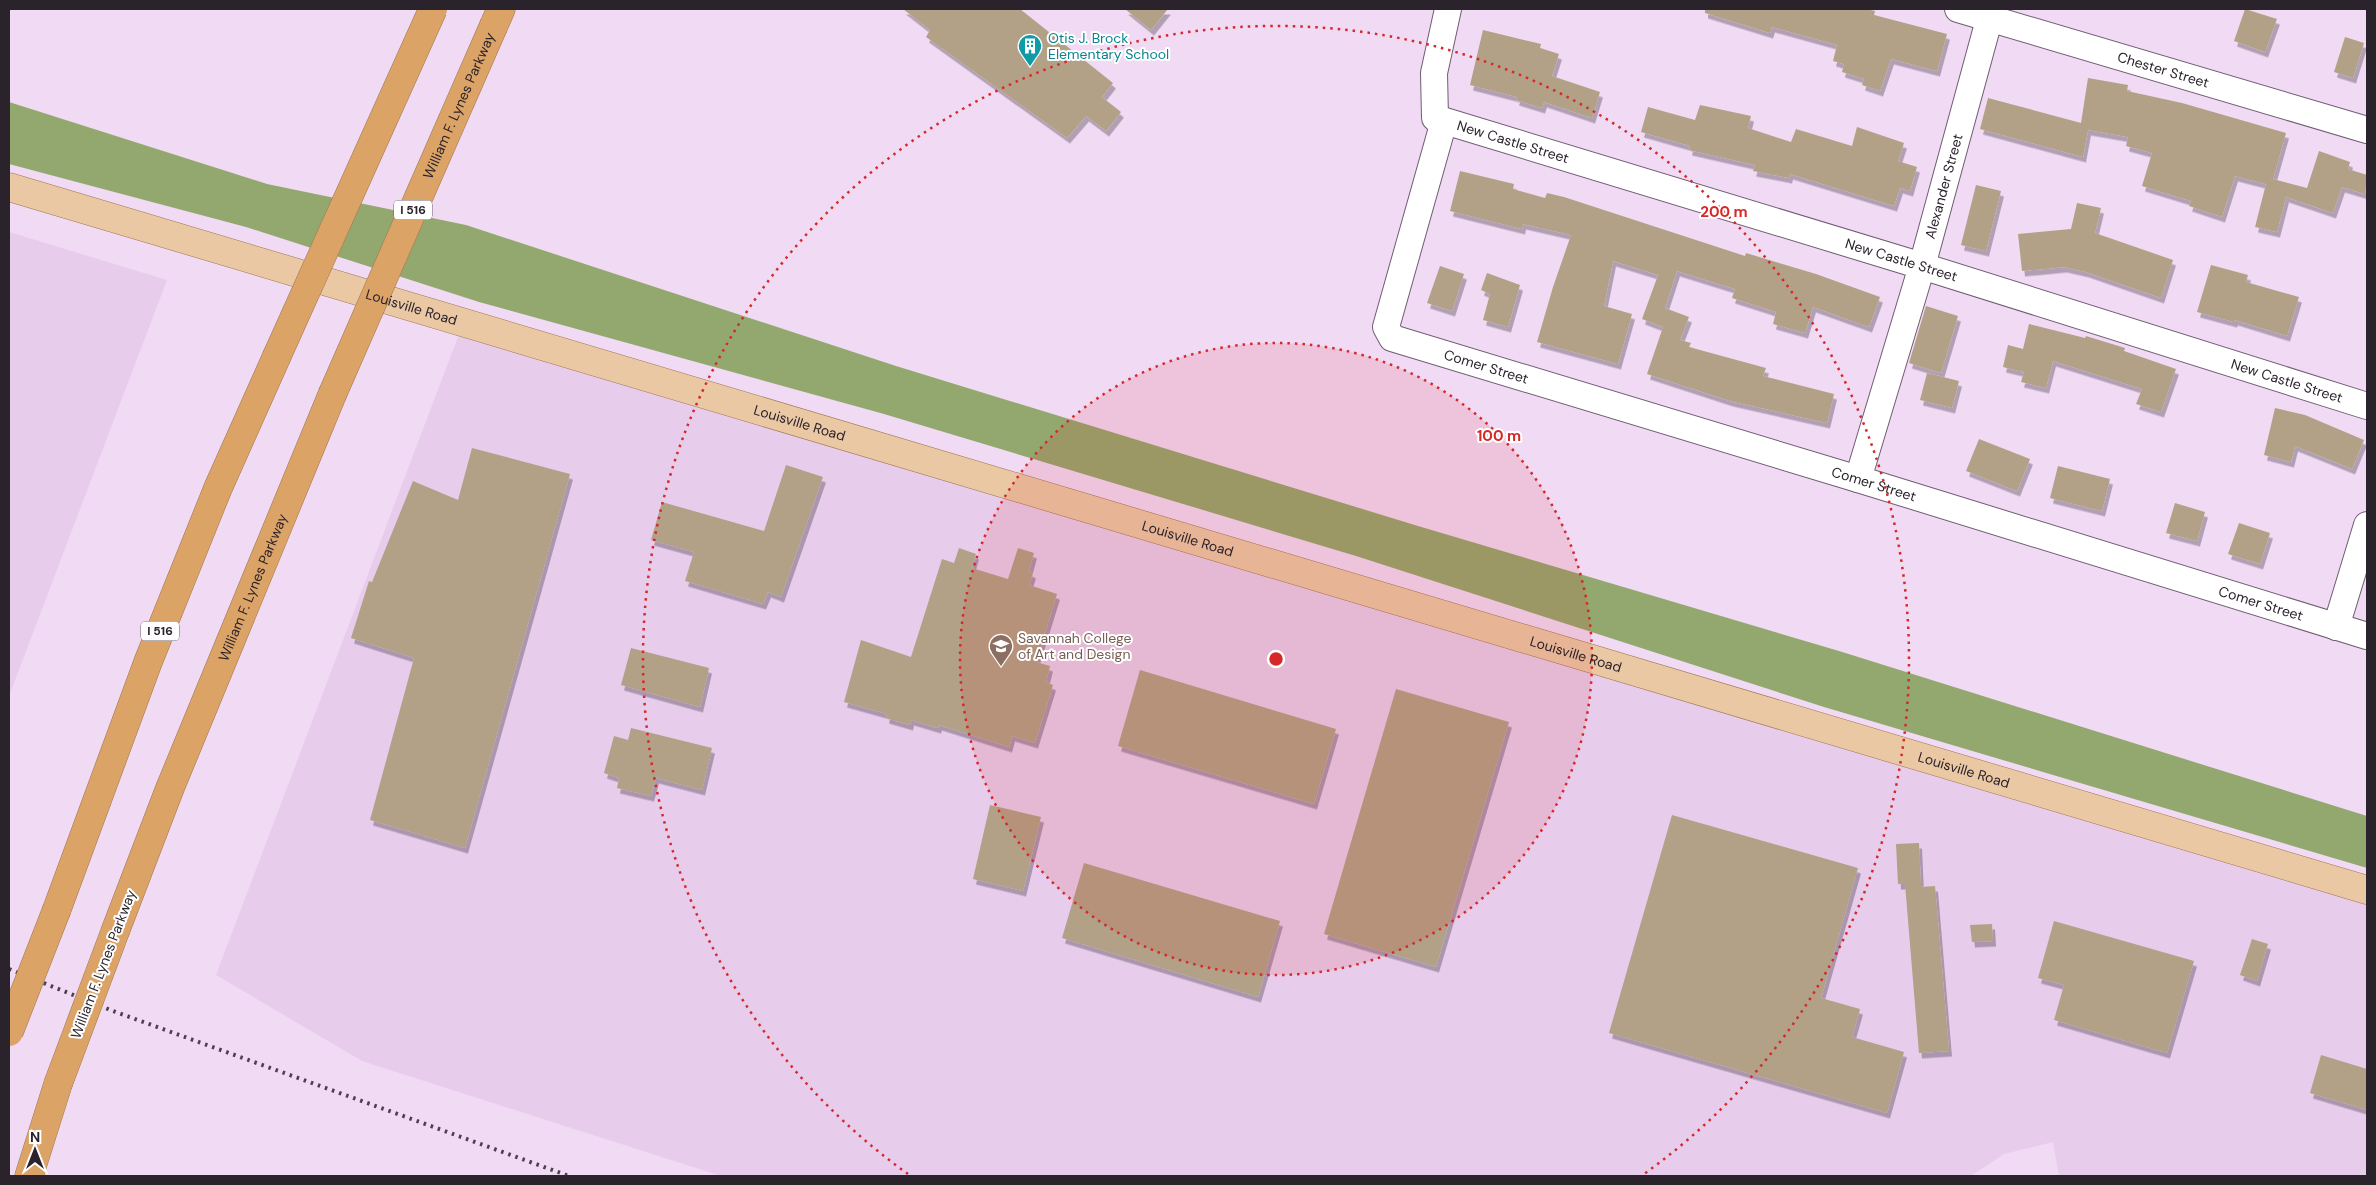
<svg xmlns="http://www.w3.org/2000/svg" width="2376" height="1185" viewBox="0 0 2376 1185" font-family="'DM Sans',sans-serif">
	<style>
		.built { fill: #e8ccec }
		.forest { fill: #93a86e }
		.building { fill: #b2a186; filter: url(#shadow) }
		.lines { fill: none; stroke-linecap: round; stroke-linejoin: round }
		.minor-casing { stroke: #705c73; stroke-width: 28 }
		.major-casing { stroke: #9e7652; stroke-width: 29 }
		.highway-casing { stroke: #9e7652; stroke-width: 29 }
		.minor { stroke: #fff; stroke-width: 26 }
		.major { stroke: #eac8a4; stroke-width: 28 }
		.highway { stroke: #dca367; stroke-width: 28 }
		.rail { stroke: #4b404c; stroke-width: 4; stroke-dasharray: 2.5 5; stroke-linecap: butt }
		.highway-bridge-casing { stroke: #9e7652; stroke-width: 29; stroke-linecap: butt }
		.highway-bridge { stroke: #dca367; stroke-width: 28 }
		.ring { fill: none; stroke: #d62828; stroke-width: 2.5; stroke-dasharray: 2.5 5 }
		.labels { text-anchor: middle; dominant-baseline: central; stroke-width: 4; stroke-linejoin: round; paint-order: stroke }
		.shield { fill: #fff; stroke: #6b656b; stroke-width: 1 }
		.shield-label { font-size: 12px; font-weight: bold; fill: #2b232c }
		.culture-label { font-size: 14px; fill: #0d838f; stroke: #fff; text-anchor: start }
		.street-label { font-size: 14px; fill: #2b232c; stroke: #fff }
		.education-label { font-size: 14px; fill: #785e54; stroke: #fff; text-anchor: start }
		.centre { fill: #d62828; stroke: #fff; stroke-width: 2.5 }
		.ring-label { font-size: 15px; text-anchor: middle; font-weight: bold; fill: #d62828; stroke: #fff; stroke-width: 4; stroke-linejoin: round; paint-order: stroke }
	</style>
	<defs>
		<filter id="shadow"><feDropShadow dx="3" dy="5.5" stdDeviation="0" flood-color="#0004"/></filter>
	</defs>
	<rect width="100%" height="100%" fill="#f1daf4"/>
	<g class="built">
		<polygon points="9,232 167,280 9,696"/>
		<polygon points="464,321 2367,890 2367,1176 2059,1176 2053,1142 2004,1154 1971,1176 721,1176 362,1061 216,975"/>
	</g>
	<polygon class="forest" points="9,102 267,184 466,225 896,366 1418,526 1839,651 2367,816 2367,868 1824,707 1356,556 884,414 479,302 246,227 9,164"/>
	<g class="building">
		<polygon points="903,9 1020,9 1113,83 1102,97 1121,112 1106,131 1086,116 1067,138 926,37 930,30"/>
		<polygon points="1125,9 1168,9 1151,30"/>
		<polygon points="1705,9 1866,9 1875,11 1874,15 1947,34 1937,71 1891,59 1880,91 1862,85 1864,79 1842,72 1844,64 1833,61 1837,45 1772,27 1770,33 1705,13"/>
		<polygon points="2245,9 2277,19 2265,52 2234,41"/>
		<polygon points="1483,30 1541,44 1540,48 1559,54 1552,76 1600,92 1592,118 1544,102 1542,108 1516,100 1517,97 1470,85"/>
		<polygon points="2345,37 2364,43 2353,78 2334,72"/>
		<polygon points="2088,78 2128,85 2127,91 2182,103 2286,133 2273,179 2307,188 2319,151 2350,162 2348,169 2367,175 2365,194 2342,187 2333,213 2286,197 2277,232 2255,227 2266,184 2235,176 2222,217 2189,206 2191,201 2142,186 2152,153 2126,146 2128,137 2088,130 2083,157 1980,129 1988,98 2081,123"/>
		<polygon points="1700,105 1751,116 1748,128 1791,142 1796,129 1852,146 1857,127 1904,143 1898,161 1917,167 1910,191 1900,188 1894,206 1790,174 1789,178 1753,171 1755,165 1689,150 1690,146 1641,132 1648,107 1695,120"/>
		<polygon points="1460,171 1514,184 1513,189 1545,198 1547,193 1564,197 1745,256 1746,253 1816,274 1880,297 1869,327 1813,307 1805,333 1773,324 1776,312 1732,298 1735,289 1677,271 1665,308 1689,317 1680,340 1691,343 1689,347 1766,368 1763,376 1834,394 1827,423 1730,401 1647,374 1663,327 1642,319 1658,275 1613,261 1604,306 1632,314 1618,364 1537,342 1553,287 1571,235 1523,224 1522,229 1450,211"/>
		<polygon points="1976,185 2001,191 1986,251 1961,245"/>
		<polygon points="2077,203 2101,208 2095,233 2173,260 2161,298 2086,272 2064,267 2022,271 2018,234 2071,229"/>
		<polygon points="2211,265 2248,275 2246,282 2299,297 2287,336 2235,320 2234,322 2197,312"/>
		<polygon points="1440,266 1464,274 1452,311 1427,303"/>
		<polygon points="1487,273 1520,285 1508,327 1483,320 1490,294 1481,290"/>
		<polygon points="1926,306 1958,316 1941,373 1909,363"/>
		<polygon points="2029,324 2085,338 2086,336 2125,348 2124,351 2176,369 2161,412 2136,404 2142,389 2053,361 2046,388 2021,382 2024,372 2003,367 2008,345 2023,349"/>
		<polygon points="1927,373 1959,381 1952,408 1920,400"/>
		<polygon points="2275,408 2305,415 2364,440 2352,469 2295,446 2291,462 2264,455"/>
		<polygon points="1979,439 2030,459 2017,491 1966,471"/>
		<polygon points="472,448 570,474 465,848 370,820 414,658 351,638 369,581 372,582 413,481 458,500"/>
		<polygon points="786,465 823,477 781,597 768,592 763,604 685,581 694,552 651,540 662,502 764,531"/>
		<polygon points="2058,466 2110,479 2102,511 2050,498"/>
		<polygon points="2175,503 2205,512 2197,541 2166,533"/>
		<polygon points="2239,523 2270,533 2260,564 2228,554"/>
		<polygon points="959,548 976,554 972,568 1008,579 1018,548 1034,553 1029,571 1033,573 1029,585 1057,594 1036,662 1050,666 1046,682 1053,685 1035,743 1012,736 1009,747 939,725 938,728 911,720 910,725 886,718 887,714 844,702 861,640 911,657 942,559 954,563"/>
		<polygon points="631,648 709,668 700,707 621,685"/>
		<polygon points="1140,670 1336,729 1314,804 1118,746"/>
		<polygon points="1396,689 1509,722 1436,967 1324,934"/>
		<polygon points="631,728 712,748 702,790 656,778 651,796 617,788 619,778 604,773 614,736 628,740"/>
		<polygon points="990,805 1041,817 1023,891 973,879"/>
		<polygon points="1672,815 1858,868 1821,998 1860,1009 1852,1037 1904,1052 1887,1113 1609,1033"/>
		<polygon points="1919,843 1921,887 1935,886 1949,1051 1919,1053 1905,884 1898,884 1896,844"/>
		<polygon points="1084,863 1280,921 1258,997 1062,938"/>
		<polygon points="2054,921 2194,961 2167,1053 2054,1020 2064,985 2038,978"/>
		<polygon points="1992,924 1993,941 1972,942 1970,925"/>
		<polygon points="2252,939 2268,944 2257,981 2240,975"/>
		<polygon points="2321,1055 2367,1069 2367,1110 2310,1093"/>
	</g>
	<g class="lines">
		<g class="minor-casing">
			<g id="minor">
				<path id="s1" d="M1448,9L1434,73L1435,118L1922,266L2367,406"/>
				<path id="s2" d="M1958,9L2367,130"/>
				<path id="s3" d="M1444,121L1386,327L1392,338L1858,479L2367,636"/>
				<path id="s4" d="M1858,479L1922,266L1992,9"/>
				<polyline points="2336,627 2367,525"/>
			</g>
		</g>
		<g class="major-casing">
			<g id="major">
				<path id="s5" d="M9,187L2367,890"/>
			</g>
		</g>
		<g class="highway-casing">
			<g id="highway">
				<polyline points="494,25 501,9"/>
				<polyline points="57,909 148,662 218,488 276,358"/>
				<path id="s6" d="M116,929L170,788L332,395"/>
				<polyline points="29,1176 58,1084"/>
			</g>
		</g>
		<use href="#minor" class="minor"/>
		<use href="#major" class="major"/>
		<use href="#highway" class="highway"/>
		<polyline class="rail" points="9,969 113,1011 569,1176"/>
		<g class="highway-bridge-casing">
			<g id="highway-bridge">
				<polyline points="276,358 433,9"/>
				<path id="s7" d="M332,395L494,25"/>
				<polyline points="9,1032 57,909"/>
				<polyline points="58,1084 116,929"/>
			</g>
		</g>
		<use href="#highway-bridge" class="highway-bridge"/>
	</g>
	<circle cx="1276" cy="659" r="316" fill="#d62828" fill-opacity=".12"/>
	<g class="ring">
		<circle cx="1276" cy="659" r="316"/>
		<path d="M908 1174A633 633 0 1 1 1644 1174"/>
	</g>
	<defs>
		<g id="building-pin" transform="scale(1.25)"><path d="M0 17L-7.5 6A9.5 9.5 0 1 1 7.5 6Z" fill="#0f9aa8" stroke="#fff"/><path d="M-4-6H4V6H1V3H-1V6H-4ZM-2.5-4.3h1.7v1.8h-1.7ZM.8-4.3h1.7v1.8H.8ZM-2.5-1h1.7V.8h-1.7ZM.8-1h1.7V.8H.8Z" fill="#fff"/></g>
		<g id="university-pin" transform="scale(1.25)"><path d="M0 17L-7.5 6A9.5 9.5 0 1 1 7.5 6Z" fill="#8d6e63" stroke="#fff"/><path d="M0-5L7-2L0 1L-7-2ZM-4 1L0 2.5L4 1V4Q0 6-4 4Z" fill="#fff"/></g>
	</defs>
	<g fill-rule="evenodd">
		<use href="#building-pin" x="1030" y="46"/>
		<use href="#university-pin" x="1001" y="646"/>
	</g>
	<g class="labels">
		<g class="shield">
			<rect x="394" y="200.5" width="38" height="19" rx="4"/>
			<rect x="141" y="621.5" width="38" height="19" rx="4"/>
		</g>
		<g class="shield-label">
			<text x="413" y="210">I 516</text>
			<text x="160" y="631">I 516</text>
		</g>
		<g class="culture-label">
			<text x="1048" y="38">Otis J. Brock<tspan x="1048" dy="16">Elementary School</tspan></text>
		</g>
		<g class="street-label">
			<text stroke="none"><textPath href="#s2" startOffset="214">Chester Street</textPath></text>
			<text stroke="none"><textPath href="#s7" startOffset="316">William F. Lynes Parkway</textPath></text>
			<text stroke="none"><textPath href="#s1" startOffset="192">New Castle Street</textPath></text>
			<text stroke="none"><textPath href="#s4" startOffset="305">Alexander Street</textPath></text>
			<text stroke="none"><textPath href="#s1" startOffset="598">New Castle Street</textPath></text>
			<text stroke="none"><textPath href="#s5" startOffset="420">Louisville Road</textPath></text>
			<text stroke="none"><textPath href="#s3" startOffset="325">Comer Street</textPath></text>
			<text stroke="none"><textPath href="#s1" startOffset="1002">New Castle Street</textPath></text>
			<text stroke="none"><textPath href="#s5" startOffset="825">Louisville Road</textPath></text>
			<text stroke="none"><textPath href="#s3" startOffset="730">Comer Street</textPath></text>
			<text stroke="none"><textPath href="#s5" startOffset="1230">Louisville Road</textPath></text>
			<text stroke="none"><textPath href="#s6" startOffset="368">William F. Lynes Parkway</textPath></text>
			<text stroke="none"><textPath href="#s3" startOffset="1135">Comer Street</textPath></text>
			<text stroke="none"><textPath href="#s5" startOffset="1635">Louisville Road</textPath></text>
			<text stroke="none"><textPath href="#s5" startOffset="2040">Louisville Road</textPath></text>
			<text transform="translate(103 964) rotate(-69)">William F. Lynes Parkway</text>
		</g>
		<g class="education-label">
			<text x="1018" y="638">Savannah College<tspan x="1018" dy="16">of Art and Design</tspan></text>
		</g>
	</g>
	<circle cx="1276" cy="659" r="8" class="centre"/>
	<g class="ring-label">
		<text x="1724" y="217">200 m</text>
		<text x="1499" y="441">100 m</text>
	</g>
	<rect width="2376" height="1185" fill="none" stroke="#2b232c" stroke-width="20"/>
	<g transform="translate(35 1150)" stroke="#ffffff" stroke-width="4" paint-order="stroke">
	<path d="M0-4L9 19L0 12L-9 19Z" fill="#2b232c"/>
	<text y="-8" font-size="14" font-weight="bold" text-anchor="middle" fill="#2b232c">N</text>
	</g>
</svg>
